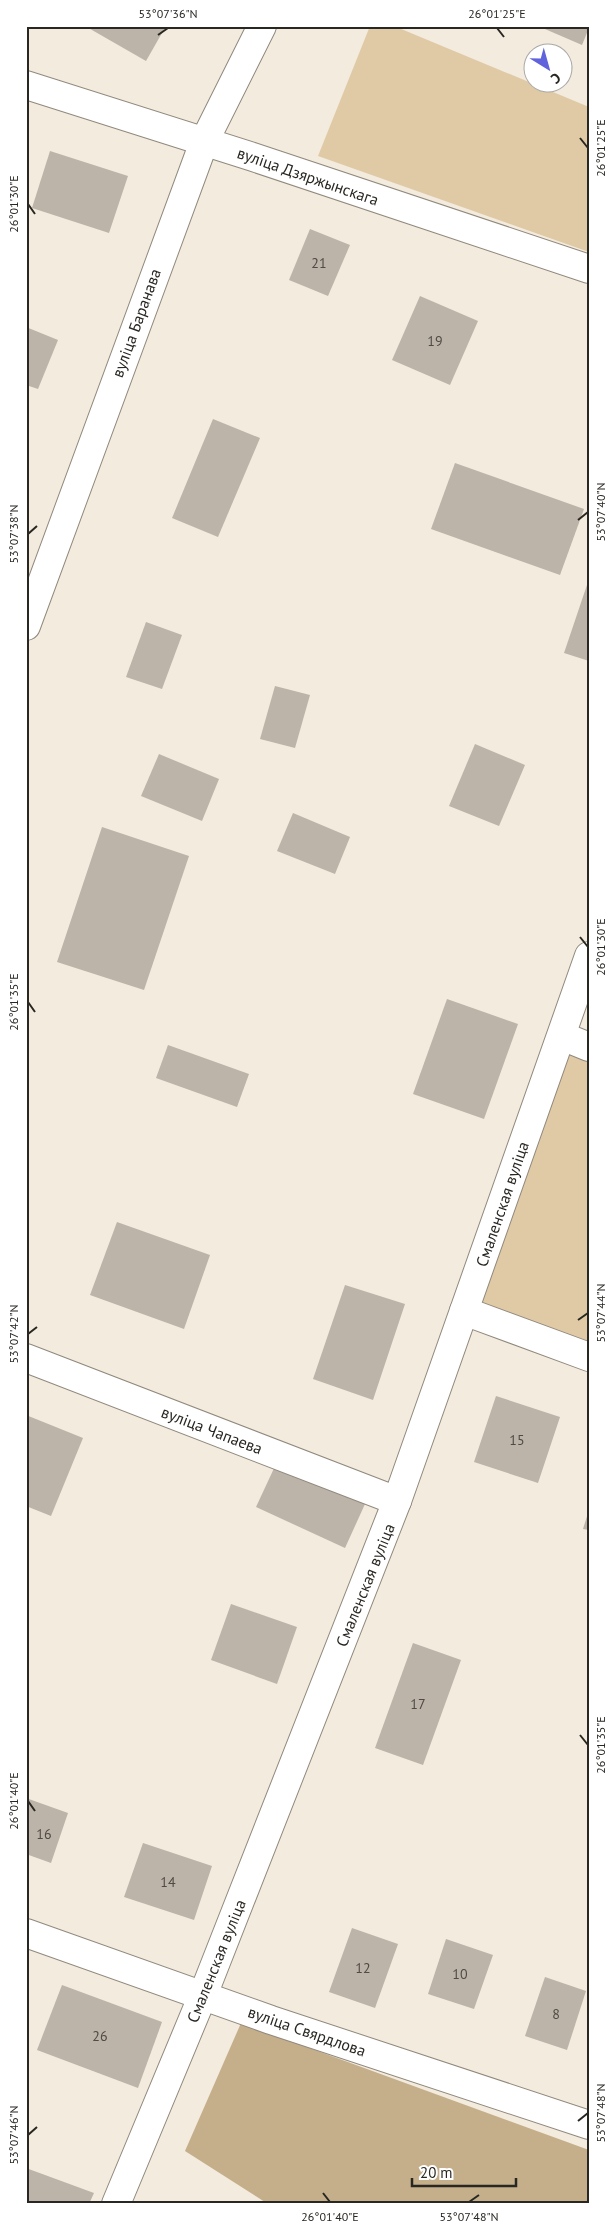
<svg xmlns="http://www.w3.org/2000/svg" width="615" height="2230" viewBox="0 0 615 2230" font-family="'PT Sans',sans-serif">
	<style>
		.green { fill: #e0caa6 }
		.forest { fill: #c5af8a }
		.building { fill: #bcb4a8 }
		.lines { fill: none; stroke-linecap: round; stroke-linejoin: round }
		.minor-casing { stroke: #90897d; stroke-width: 30 }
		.secondary-casing { stroke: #90897d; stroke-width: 30 }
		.minor { stroke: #fff; stroke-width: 28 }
		.secondary { stroke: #fff; stroke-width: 28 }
		.ticks { fill: none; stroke: #292722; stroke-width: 2 }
		.labels { text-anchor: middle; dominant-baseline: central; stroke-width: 5; stroke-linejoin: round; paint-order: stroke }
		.number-label { font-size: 14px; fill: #4e4a44 }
		.street-label { font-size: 16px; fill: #292722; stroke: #fff }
		.neatline { fill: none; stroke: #292722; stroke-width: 2 }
		.ticks-label { font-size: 12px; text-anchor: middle; fill: #292722 }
	</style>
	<rect width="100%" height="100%" fill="#f3ebde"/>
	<g class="green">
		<polygon points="370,26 394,26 589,107 589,252 318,156"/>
		<polygon points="567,1047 589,1055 589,1350 473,1308"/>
	</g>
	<polygon class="forest" points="241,2023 589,2150 589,2204 268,2204 185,2151"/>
	<g class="building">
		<polygon points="85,26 166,26 146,61"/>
		<polygon points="538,26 589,26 589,28 582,45"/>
		<polygon points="50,151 128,176 109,233 32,208"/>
		<polygon points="310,229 350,245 328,296 289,280"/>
		<polygon points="420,296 478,321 450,385 392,360"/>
		<polygon points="26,327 58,340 38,389 26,385"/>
		<polygon points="213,419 260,438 218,537 172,518"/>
		<polygon points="455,463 584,509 560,575 431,529"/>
		<polygon points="589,579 589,661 564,653"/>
		<polygon points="146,622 182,635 162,689 126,677"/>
		<polygon points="275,686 310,695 295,748 260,739"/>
		<polygon points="475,744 525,765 499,826 449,806"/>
		<polygon points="159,754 219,779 202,821 141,796"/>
		<polygon points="293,813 350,837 335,874 277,851"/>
		<polygon points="102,827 189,856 144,990 57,962"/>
		<polygon points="447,999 518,1024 484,1119 413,1094"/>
		<polygon points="168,1045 249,1074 237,1107 156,1078"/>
		<polygon points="117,1222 210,1255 184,1329 90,1295"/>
		<polygon points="345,1285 405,1304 373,1400 313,1379"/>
		<polygon points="496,1396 560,1417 538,1483 474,1462"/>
		<polygon points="26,1415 83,1438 51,1516 26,1506"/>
		<polygon points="276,1464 365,1504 345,1548 256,1507"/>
		<polygon points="588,1513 589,1513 589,1530 583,1529"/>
		<polygon points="231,1604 297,1627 277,1684 211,1660"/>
		<polygon points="413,1643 461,1660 423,1765 375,1748"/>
		<polygon points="26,1798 68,1813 51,1863 26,1854"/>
		<polygon points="143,1843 212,1866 194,1920 124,1897"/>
		<polygon points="352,1928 398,1944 375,2008 329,1992"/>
		<polygon points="446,1939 493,1955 474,2009 428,1994"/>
		<polygon points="545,1977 586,1991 567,2050 525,2036"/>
		<polygon points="62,1985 162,2022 138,2088 37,2050"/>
		<polygon points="26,2168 94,2193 89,2204 26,2204"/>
	</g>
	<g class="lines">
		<g class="minor-casing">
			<g id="minor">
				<polyline points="26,85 253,157 589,269"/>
				<polyline points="562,1036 589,1047"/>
				<polyline points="464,1311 589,1357"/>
				<polyline points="26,1358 397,1501"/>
				<polyline points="26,1933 271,2020 589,2125"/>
				<polyline points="116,2204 203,1995 397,1501 589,956"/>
			</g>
		</g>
		<g class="secondary-casing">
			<polyline id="secondary" points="26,626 204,142 262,26"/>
		</g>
		<use href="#minor" class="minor"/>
		<use href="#secondary" class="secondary"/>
	</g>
	<path class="ticks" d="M497,28L504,37M158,35L168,28M580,138L588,148M28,204L35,214M578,520L588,512M28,534L37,526M580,937L588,947M28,1002L35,1012M578,1320L588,1313M28,1334L37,1327M580,1735L588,1745M28,1801L35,1811M578,2121L588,2113M28,2135L37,2127M323,2193L330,2202M469,2202L479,2195"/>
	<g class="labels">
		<g class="number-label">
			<text x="319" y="263">21</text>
			<text x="435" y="341">19</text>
			<text x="517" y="1440">15</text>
			<text x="418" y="1704">17</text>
			<text x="44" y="1834">16</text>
			<text x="168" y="1882">14</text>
			<text x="363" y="1968">12</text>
			<text x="460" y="1974">10</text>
			<text x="556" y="2014">8</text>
			<text x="100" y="2036">26</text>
		</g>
		<g class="street-label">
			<text transform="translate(308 176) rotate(19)">вуліца Дзяржынскага</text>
			<text transform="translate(136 323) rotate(-70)">вуліца Баранава</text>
			<text transform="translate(502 1204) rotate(-71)">Смаленская вуліца</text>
			<text transform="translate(212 1430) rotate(21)">вуліца Чапаева</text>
			<text transform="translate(365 1585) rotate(-68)">Смаленская вуліца</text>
			<text transform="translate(216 1961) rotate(-68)">Смаленская вуліца</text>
			<text transform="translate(307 2031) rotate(19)">вуліца Свярдлова</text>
		</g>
	</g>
	<rect width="615" height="2230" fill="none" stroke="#ffffff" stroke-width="55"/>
	<g transform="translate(548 68) rotate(143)"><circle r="24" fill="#ffffff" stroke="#a9a9a7"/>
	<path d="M0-4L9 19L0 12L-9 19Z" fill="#6063db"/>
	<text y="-8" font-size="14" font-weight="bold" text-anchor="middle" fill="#292722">С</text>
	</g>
	<path d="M412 2178v8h104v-8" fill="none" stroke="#292722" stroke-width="2.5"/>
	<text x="420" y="2178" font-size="15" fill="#292722" stroke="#ffffff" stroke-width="4" paint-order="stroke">20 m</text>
	<rect x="28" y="28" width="560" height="2174" class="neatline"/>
	<g class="ticks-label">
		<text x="168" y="18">53°07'36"N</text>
		<text x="497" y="18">26°01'25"E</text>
		<text transform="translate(601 148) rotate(-90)" y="4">26°01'25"E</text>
		<text transform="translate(14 204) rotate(-90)" y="4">26°01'30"E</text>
		<text transform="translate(601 512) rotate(-90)" y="4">53°07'40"N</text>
		<text transform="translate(14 534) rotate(-90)" y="4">53°07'38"N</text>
		<text transform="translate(601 947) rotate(-90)" y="4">26°01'30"E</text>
		<text transform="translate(14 1002) rotate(-90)" y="4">26°01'35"E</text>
		<text transform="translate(601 1313) rotate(-90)" y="4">53°07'44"N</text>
		<text transform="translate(14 1334) rotate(-90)" y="4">53°07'42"N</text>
		<text transform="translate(601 1745) rotate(-90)" y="4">26°01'35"E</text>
		<text transform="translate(14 1801) rotate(-90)" y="4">26°01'40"E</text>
		<text transform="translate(601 2113) rotate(-90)" y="4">53°07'48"N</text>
		<text transform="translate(14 2135) rotate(-90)" y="4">53°07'46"N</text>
		<text x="330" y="2221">26°01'40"E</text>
		<text x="469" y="2221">53°07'48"N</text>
	</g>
</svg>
